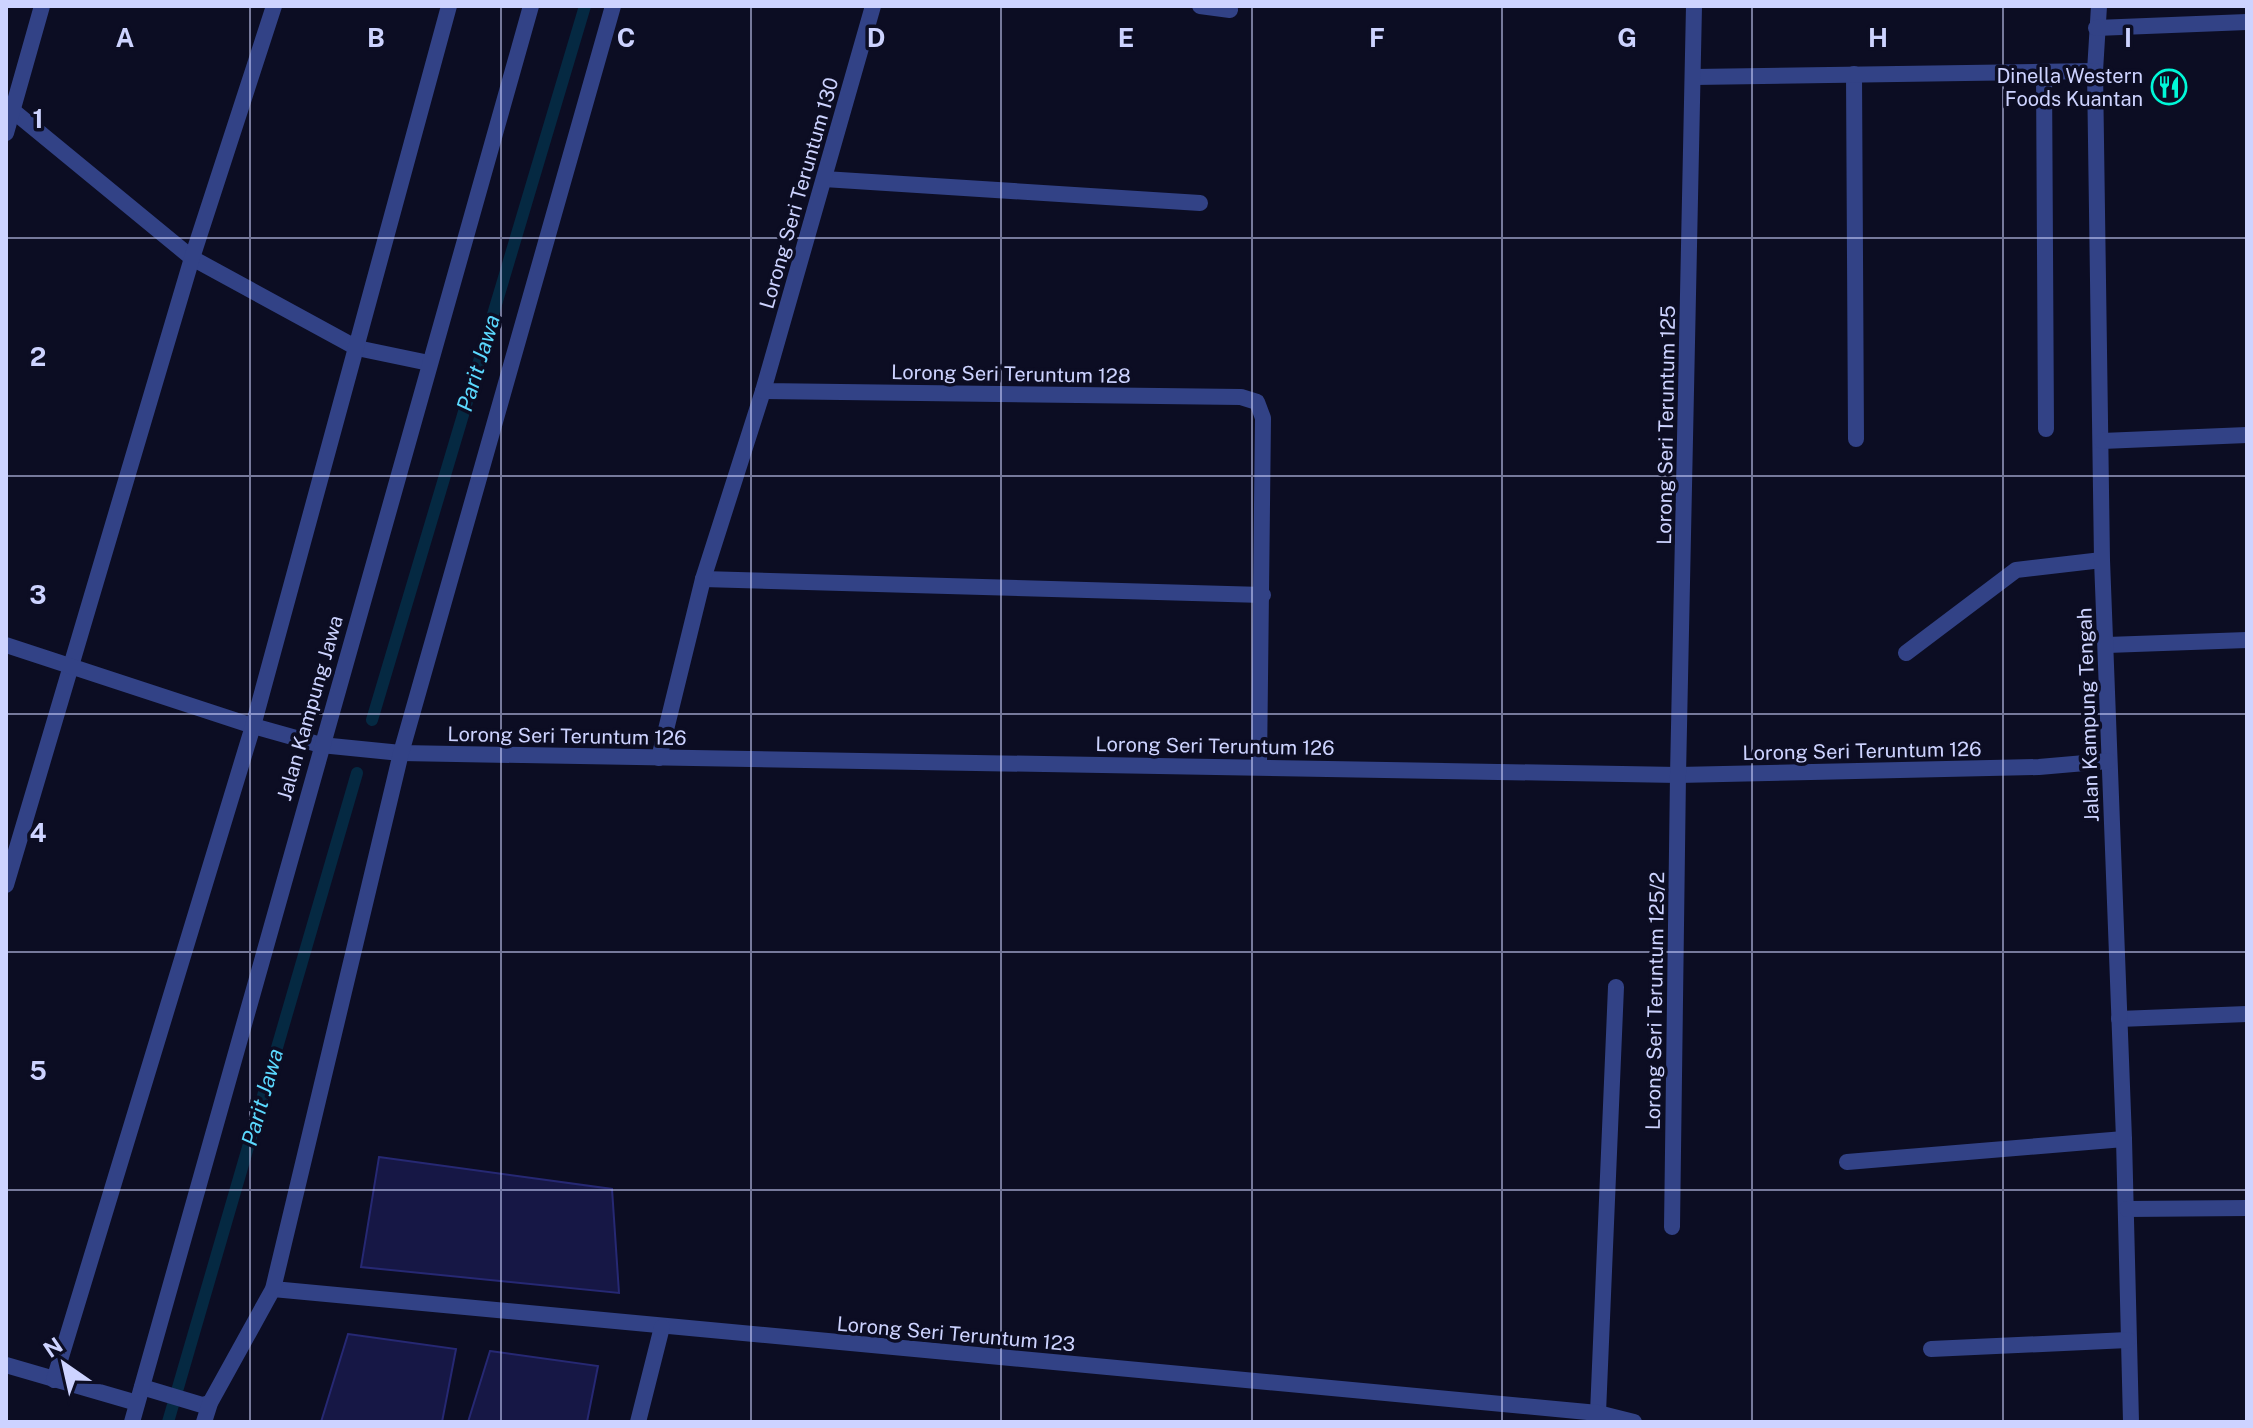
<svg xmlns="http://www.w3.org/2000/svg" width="2253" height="1428" viewBox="0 0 2253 1428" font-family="'Public Sans',sans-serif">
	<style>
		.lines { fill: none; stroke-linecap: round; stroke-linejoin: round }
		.stream { stroke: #052942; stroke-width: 12 }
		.building { fill: #161745; stroke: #262873; stroke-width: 2 }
		.lane { stroke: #324286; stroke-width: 16 }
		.street { stroke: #324286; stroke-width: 16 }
		.grid { fill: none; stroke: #cdd3ff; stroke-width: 2; stroke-opacity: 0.55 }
		.labels { text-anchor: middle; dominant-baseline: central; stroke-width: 7; stroke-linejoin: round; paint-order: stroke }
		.poi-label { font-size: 20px; fill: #cdd3ff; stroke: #0c0d23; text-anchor: end }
		.street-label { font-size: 20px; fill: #cdd3ff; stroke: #0c0d23 }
		.water-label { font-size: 22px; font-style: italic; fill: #5bd9ff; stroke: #0c0d23 }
		.grid-label { font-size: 26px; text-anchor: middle; font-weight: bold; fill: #cdd3ff; stroke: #0c0d23; stroke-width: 7; stroke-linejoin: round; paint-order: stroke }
	</style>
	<rect width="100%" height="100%" fill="#0c0d23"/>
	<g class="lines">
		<g class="stream">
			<polyline points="372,720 585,6"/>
			<polyline points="168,1422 357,773"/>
		</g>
	</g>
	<g class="building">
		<polygon points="379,1157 612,1189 619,1293 361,1267"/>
		<polygon points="348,1334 456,1349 442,1422 321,1422"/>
		<polygon points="490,1351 598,1366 587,1422 468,1422"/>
	</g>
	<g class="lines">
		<g class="lane">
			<polyline points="1854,74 1856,439"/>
			<polyline points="12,110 192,258 357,348"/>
			<polyline points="824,179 1200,203"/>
			<polyline points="703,579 1263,595"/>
			<polyline points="2107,645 2247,640"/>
			<polyline points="1906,653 2016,570 2102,560"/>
			<polyline points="659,758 703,579 763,391"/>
			<polyline points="6,885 192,258 274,6"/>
			<polyline points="2119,1019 2247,1014"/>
			<polyline points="1847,1162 2124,1139"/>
			<polyline points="1598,1413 1616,987"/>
		</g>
		<g class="street">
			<polyline points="873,6 763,391 1241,397 1257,402 1263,418 1259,766"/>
			<polyline points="1200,6 1230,10"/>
			<polyline points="2099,6 2095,71 2102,560 2124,1139 2131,1422"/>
			<polyline points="2096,28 2247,22"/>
			<polyline points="2044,72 2046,429"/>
			<polyline points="1694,77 2095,71"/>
			<polyline points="6,133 42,6"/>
			<polyline points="357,348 429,363"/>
			<polyline points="2102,441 2247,435"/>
			<polyline points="6,645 253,726 321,745 401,753 1678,775 2039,767 2108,761"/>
			<polyline points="2127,1209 2247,1208"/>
			<polyline points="1672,1227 1678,775 1694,6"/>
			<polyline points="273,1289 1598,1413 1634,1422"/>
			<polyline points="1931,1349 2128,1340"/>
			<polyline points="6,1365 137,1403"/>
			<polyline points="54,1380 253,726 449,6"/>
			<polyline points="142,1387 202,1405 210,1403"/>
			<polyline points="132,1422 531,6"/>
			<polyline points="204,1422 210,1403 273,1289 401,753 613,6"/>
			<polyline points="638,1422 662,1327"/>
		</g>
	</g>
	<path class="grid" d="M250,6V1422M501,6V1422M751,6V1422M1001,6V1422M1252,6V1422M1502,6V1422M1752,6V1422M2003,6V1422M6,238H2247M6,476H2247M6,714H2247M6,952H2247M6,1190H2247"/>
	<defs>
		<g id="restaurant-ring" transform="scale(1.8)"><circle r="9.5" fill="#0c0d23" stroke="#00f8d8" stroke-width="1.5"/><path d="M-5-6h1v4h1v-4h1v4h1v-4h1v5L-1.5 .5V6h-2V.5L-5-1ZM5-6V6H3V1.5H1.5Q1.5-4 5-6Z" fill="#00f8d8"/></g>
	</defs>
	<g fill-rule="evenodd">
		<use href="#restaurant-ring" x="2169" y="87"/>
	</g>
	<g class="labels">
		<g class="poi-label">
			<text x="2143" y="76">Dinella Western<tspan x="2143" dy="23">Foods Kuantan</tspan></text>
		</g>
		<g class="street-label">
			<text transform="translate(799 193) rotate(-74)">Lorong Seri Teruntum 130</text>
			<text transform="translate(1011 374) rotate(1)">Lorong Seri Teruntum 128</text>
			<text transform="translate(1666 425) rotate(-89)">Lorong Seri Teruntum 125</text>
			<text transform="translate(310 708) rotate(-74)">Jalan Kampung Jawa</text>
			<text transform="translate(2088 715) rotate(-92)">Jalan Kampung Tengah</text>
			<text transform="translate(567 736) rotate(1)">Lorong Seri Teruntum 126</text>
			<text transform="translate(1215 746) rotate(1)">Lorong Seri Teruntum 126</text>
			<text transform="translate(1862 751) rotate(-1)">Lorong Seri Teruntum 126</text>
			<text transform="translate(1655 1001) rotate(-89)">Lorong Seri Teruntum 125/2</text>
			<text transform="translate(956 1334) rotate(5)">Lorong Seri Teruntum 123</text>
		</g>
		<g class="water-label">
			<text transform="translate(478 363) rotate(-73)">Parit Jawa</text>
			<text transform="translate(262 1097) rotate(-74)">Parit Jawa</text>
		</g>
	</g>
	<g class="grid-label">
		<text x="125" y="47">A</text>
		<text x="376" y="47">B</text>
		<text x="626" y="47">C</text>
		<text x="876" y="47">D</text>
		<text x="1126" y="47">E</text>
		<text x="1377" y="47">F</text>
		<text x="1627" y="47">G</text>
		<text x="1878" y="47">H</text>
		<text x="2128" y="47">I</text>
		<text x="38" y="128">1</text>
		<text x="38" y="366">2</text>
		<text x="38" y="604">3</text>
		<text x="38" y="842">4</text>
		<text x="38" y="1080">5</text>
	</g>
	<rect width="2253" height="1428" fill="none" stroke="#cdd3ff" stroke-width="16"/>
	<g transform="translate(64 1364) rotate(326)" stroke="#0c0d23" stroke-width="6" paint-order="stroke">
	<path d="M0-6L14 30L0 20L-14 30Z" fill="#cdd3ff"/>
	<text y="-12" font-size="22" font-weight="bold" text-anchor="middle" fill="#cdd3ff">N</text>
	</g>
</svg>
